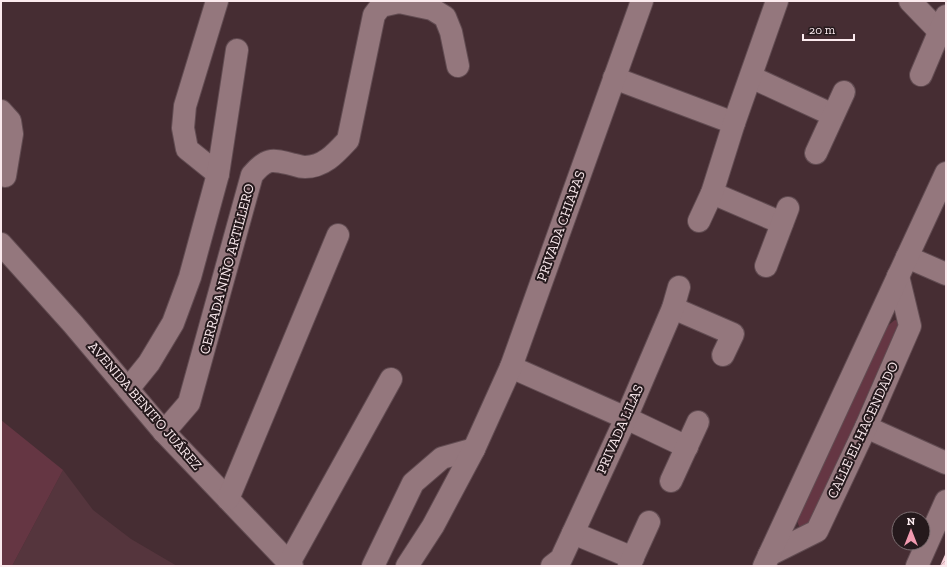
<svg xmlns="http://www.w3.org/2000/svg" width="947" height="567" viewBox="0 0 947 567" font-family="'Zilla Slab',serif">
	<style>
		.built { fill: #55353d }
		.green { fill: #653643 }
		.building { fill: url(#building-hatch) }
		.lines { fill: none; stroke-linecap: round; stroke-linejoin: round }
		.minor-casing { stroke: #624c52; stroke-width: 24 }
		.minor { stroke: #94777d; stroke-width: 22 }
		.labels { text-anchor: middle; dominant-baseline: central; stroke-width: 4; stroke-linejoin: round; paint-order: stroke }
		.street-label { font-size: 14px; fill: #fbeaee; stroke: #25191c }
	</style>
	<defs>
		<pattern id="building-hatch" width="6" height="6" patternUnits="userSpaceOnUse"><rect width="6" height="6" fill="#f4ced6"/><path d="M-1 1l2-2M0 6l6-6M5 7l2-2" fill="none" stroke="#caacb2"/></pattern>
	</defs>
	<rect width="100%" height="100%" fill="#462d33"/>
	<polygon class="built" points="63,470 93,510 131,539 177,566 12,566"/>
	<g class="green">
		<polygon points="895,320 904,323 809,530 799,526 796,518 886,327"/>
		<polygon points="1,420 63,470 12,566 1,566"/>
	</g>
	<polygon class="building" points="946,552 946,566 940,566"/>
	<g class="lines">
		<g class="minor-casing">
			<g id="minor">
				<polyline points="217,1 185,106 183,128 187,149 218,174"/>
				<polyline points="910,1 940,32"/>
				<polyline points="921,75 946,16"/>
				<polyline points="751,77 833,115"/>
				<polyline points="614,78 734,123"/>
				<polyline points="1,111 10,121 12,134 5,176"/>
				<polyline points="816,153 844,92"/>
				<polyline points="712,193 782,223"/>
				<polyline points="699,221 712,193 734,123 777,1"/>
				<polyline points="1,244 73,324 164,432 292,566"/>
				<polyline points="907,257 946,274"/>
				<polyline points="766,266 788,208"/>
				<polyline points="673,308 733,334 723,355"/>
				<polyline points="511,367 626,418 687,447"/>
				<polyline points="128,389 149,363 173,323 190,277 218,174 237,50"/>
				<polyline points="866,427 946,463"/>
				<path d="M164,432L189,403L252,175C268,156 273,160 295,165C298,166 302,167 305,167C324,167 336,153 348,140L374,15L381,6L399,2L432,9L445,17L451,32L458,66"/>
				<polyline points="671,481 698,422"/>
				<polyline points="228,499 338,235"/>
				<polyline points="573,533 633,558"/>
				<polyline points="769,555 817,531 866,427 910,326 898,276"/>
				<polyline points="289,563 391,379"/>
				<polyline points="373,566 413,483 442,458 474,449"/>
				<polyline points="407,566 433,526 474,449 511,367 642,1"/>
				<polyline points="552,566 561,559 626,418 673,308 679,287"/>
				<polyline points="629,566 649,522"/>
				<polyline points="764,566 946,173"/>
				<polyline points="917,566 946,501"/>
			</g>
		</g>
		<use href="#minor" class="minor"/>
	</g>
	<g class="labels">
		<g class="street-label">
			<text transform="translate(561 226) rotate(-70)">PRIVADA CHIAPAS</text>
			<text transform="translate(227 269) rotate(-75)">CERRADA NIÑO ARTILLERO</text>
			<text transform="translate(145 406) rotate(49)">AVENIDA BENITO JUÁREZ</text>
			<text transform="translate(620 429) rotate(-66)">PRIVADA LILAS</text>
			<text transform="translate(863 430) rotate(-65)">CALLE EL HACENDADO</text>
		</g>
	</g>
	<rect width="947" height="567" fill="none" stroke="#fbeaee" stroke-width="4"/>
	<g transform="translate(911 531)"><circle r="19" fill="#25191c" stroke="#7b6d70"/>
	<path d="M0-3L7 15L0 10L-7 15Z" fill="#f29ab0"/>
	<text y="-6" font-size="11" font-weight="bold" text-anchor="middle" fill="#fbeaee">N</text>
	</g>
	<path d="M803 34v6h51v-6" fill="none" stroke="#fbeaee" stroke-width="2"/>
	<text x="809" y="34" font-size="12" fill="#fbeaee" stroke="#25191c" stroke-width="3" paint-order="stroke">20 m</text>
</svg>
